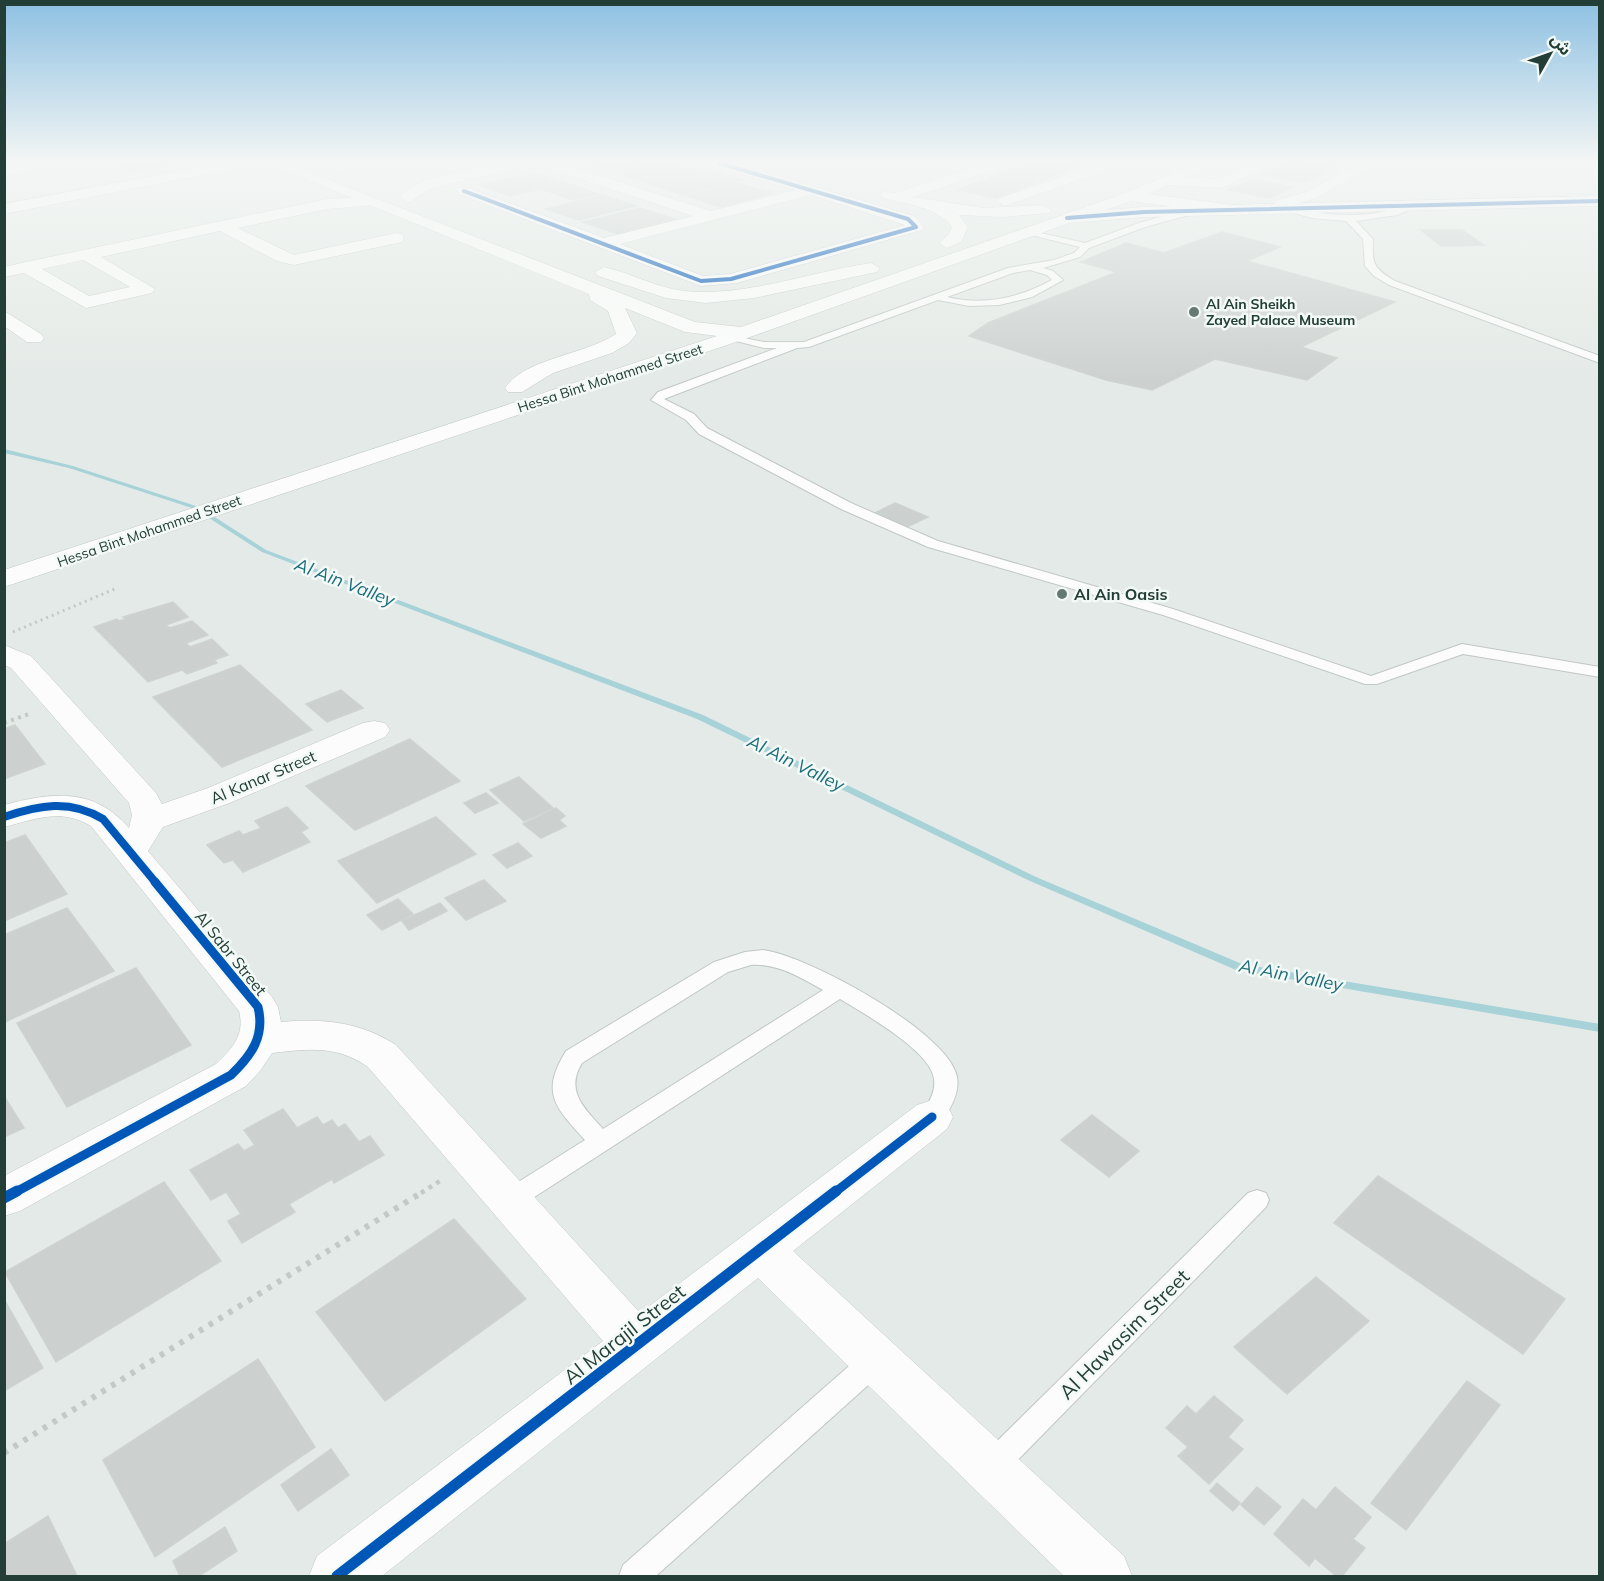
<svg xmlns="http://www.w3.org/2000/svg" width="1604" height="1581" viewBox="0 0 1604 1581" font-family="Mulish,'Noto Sans Arabic',sans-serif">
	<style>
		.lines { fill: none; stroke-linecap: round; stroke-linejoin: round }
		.stream { fill: #a6d2d8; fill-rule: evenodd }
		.building { fill: #ccd1cf; stroke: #cdd3d0; stroke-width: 1.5 }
		.service-casing { stroke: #c1c7c4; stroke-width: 2 }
		.minor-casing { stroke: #c1c7c4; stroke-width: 1 }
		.tertiary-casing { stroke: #c1c7c4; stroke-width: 1 }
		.secondary-casing { stroke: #c0c8c4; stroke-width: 1 }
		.path-far3 { stroke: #c1cac6; stroke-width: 3; stroke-dasharray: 2 4; stroke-linecap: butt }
		.path-far2 { stroke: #c1cac6; stroke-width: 4; stroke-dasharray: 3 4.5; stroke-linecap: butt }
		.path-far1 { stroke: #c1cac6; stroke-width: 4.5; stroke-dasharray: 4 5; stroke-linecap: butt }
		.path { stroke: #c1cac6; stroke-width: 6; stroke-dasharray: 4.5 7; stroke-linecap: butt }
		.service { fill: #fbfcfb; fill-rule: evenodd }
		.minor { fill: #fbfcfb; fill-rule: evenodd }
		.tertiary { fill: #fbfcfb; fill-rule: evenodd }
		.secondary { fill: #fbfcfb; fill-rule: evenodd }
		.cycleway-far3-casing { stroke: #f3f9f6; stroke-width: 5 }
		.cycleway-far2-casing { stroke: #f3f9f6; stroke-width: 11 }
		.cycleway-far1-casing { stroke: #f3f9f6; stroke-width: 13 }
		.cycleway-casing { stroke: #f3f9f6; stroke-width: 15 }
		.cycleway-far3 { stroke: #0057b8; stroke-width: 4 }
		.cycleway-far2 { stroke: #0057b8; stroke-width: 8 }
		.cycleway-far1 { stroke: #0057b8; stroke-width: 9 }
		.cycleway { stroke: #0057b8; stroke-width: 11 }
		.poi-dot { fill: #667a74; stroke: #f3f9f6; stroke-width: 2 }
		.labels { text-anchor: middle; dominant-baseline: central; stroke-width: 5; stroke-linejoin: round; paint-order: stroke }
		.far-poi-label { font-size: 14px; font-weight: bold; fill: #223e36; stroke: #f3f9f6; text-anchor: start }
		.far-street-label { font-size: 14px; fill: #223e36; stroke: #f3f9f6 }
		.poi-label { font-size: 16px; font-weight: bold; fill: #223e36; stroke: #f3f9f6; text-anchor: start }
		.street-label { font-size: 16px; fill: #223e36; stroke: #f3f9f6 }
		.water-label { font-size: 18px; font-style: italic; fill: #1c6d7a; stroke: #f3f9f6 }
		.near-street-label { font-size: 20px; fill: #223e36; stroke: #f3f9f6 }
	</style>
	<rect width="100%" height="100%" fill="#e4eae7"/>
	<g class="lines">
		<polygon class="stream" points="4,449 73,466 199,507 266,550 703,715 1036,877 1242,964 1600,1024 1600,1032 1236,970 1030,881 697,719 262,552 195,509 69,468 4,453"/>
	</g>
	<g class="building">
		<polygon points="112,163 184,163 133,172"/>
		<polygon points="581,163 653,163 612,172"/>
		<polygon points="659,163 671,163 698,171 646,183 615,173"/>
		<polygon points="1030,163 1086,163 1058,174 1021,166"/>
		<polygon points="1287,163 1339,163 1323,171 1284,164"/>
		<polygon points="1283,165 1325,172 1303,183 1261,175"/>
		<polygon points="1021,166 1058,174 1027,186 989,178"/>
		<polygon points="709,170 743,180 683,195 649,184"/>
		<polygon points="536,173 566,183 510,196 480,185"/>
		<polygon points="989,178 1027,186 996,198 958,190"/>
		<polygon points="1253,179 1293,187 1269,198 1228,190"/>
		<polygon points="738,183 773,193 721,207 687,196"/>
		<polygon points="569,184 599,194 573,200 543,190"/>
		<polygon points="603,195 636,206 579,220 546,209"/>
		<polygon points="640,208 675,219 618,234 583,222"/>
		<polygon points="1421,230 1462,230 1484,245 1441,246"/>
		<polygon points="1222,232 1280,247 1247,261 1395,302 1301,347 1337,358 1307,380 1215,359 1152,390 1106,380 969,336 988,323 1117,272 1081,262 1126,243 1164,253"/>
		<polygon points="895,503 928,517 907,527 875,513"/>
		<polygon points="173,602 188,617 166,625 170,628 192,621 208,635 186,643 190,647 212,639 228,655 214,660 217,663 187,674 182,670 148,682 94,627 117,619 119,621 126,619 123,617"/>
		<polygon points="240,665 312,730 222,767 153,697"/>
		<polygon points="341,690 363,708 327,722 306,704"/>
		<polygon points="15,725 45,764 4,779 4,729"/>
		<polygon points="410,739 460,781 355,830 306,786"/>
		<polygon points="519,777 553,808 524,821 490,790"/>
		<polygon points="486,793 498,803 475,813 464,803"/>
		<polygon points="287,807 308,828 301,832 310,842 243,872 233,860 224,863 207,845 239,831 243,835 261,828 255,821"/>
		<polygon points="556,808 565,816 559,820 566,826 541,838 523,824"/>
		<polygon points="436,817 476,854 377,903 338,861"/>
		<polygon points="25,835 67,894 4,921 4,843"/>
		<polygon points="518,843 532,856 507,868 493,855"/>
		<polygon points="484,880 506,901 466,920 445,898"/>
		<polygon points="398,899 413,914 382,930 367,915"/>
		<polygon points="440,903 447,911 409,930 402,921"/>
		<polygon points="67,908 114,971 5,1022 4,935"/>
		<polygon points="136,968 191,1045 67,1107 17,1023"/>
		<polygon points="4,1096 24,1128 4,1137"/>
		<polygon points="283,1109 297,1128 317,1117 323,1125 332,1120 338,1128 345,1124 359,1142 370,1136 384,1155 334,1183 332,1179 289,1204 295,1212 242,1243 228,1221 241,1214 226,1192 211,1200 190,1170 238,1144 244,1151 255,1145 244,1130"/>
		<polygon points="1092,1115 1139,1151 1109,1177 1061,1140"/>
		<polygon points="1378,1176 1565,1299 1523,1354 1334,1223"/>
		<polygon points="164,1182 221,1261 56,1362 5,1272"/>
		<polygon points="454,1219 526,1299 385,1401 316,1312"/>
		<polygon points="1316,1277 1369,1321 1287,1394 1234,1347"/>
		<polygon points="4,1299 43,1368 4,1391"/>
		<polygon points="258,1359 315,1447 155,1557 103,1460"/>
		<polygon points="1467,1381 1500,1405 1406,1530 1371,1503"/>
		<polygon points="1214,1396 1243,1420 1228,1437 1243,1449 1209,1484 1178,1456 1188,1447 1166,1428 1187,1406 1196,1414"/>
		<polygon points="331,1449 349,1475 298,1511 281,1485"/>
		<polygon points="1217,1483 1240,1503 1233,1511 1210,1491"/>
		<polygon points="1257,1487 1281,1507 1264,1525 1241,1505"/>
		<polygon points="1335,1487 1371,1517 1353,1539 1365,1548 1342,1576 1336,1576 1315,1558 1309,1566 1274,1534 1303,1499 1316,1510"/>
		<polygon points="48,1516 77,1576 4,1576 4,1544"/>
		<polygon points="225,1527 237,1551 199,1576 180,1576 173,1561"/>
	</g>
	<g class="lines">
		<g class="service-casing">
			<g id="service">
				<polygon points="331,163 339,163 344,170 337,172"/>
				<path d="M1410,204L1417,206L1397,215L1356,221L1373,239C1372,264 1373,268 1395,281L1600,356V363L1389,285L1374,276L1365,266L1363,239L1346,221L1312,218L1275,208L1279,205C1324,216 1366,221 1410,204Z"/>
				<path d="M1193,208L1196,213L1145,227L1089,248L1080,257L1043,268L1053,271L1063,280L1032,297L999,305L969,306L938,300L809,347L797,348L664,399L694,414L707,428L851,503L938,541L1173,609L1371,676L1462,644L1600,667V677L1463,654L1377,684H1365L1163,615L928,547L841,509L699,434L686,420L651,400L658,392L777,348H764L728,339V335L764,342H804L1008,268L1054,260L1074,253L1080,247L1027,234V230L1085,243L1139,223ZM1030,270L1047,275L1052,280C1019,298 984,306 947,297L1013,273Z"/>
				<path d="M763,950C806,955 949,1032 957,1077C960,1094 950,1110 940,1123L932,1126L924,1123L920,1117C927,1104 936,1094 934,1079C931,1051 863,1013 840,999L519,1207L510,1210L501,1207L498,1200L501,1193L585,1140C555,1107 540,1093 566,1051L714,962L745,952ZM751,965C777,963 801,978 823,990L603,1129C584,1108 565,1091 582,1063L728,972Z"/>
				<polygon points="1257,1190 1266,1193 1269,1200 1266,1207 1002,1476 992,1480 982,1476 977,1466 982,1456 1248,1193"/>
				<polygon points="876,1348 886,1351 890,1360 886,1369 656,1576 619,1576 623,1565 866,1351"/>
			</g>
		</g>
		<g class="minor-casing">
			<g id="minor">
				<polygon points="27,163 58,163 51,167 4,175 4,167"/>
				<polygon points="222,163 267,163 260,167 228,170 4,214 4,204"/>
				<polygon points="390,163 407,163 408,164 401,168"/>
				<path d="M505,163H530L528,166L432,188C423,192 416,200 408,202L400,197C416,175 478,169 505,163Z"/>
				<path d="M539,163H560L711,211L795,190L714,166L712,163H734L914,216L924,227L922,230L737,283L701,286L459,194L456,191L459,188H469L604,238L693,216L541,166ZM811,195L905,225L730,274L703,276L620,244Z"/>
				<path d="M987,163H1008L1006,166L913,197L984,208L1043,205L1051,210L1049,213L1003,217L959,215L968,227L961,242L947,248L939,243L948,235L952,227C938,207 905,204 883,198L880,195L883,192L896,193Z"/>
				<polygon points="1101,163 1121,163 1119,166 1010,204 1005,206 997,201 1000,198"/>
				<polygon points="1256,163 1274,163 1222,188 1166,185 1159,181 1166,177 1220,179"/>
				<polygon points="1359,163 1376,163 1317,198 1282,208 1274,203 1277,200 1307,192"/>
				<path d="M369,197L377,202L374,205L327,209L238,228L294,255L396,233L402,234L404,238L402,242L294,265L277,261L220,231L101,257L155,289L152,293L86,308L24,273L4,277V267L26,262L327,199ZM83,260L130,287L89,296L42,269Z"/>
				<polygon points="4,311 41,334 44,338 41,342 27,342 4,326"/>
				<path d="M4,645L31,656L156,793L162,804L208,788L363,723L374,721L385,723L390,730L385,737L232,802L163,827L148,851L272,997L278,1007L281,1022C323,1018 361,1022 396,1045L640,1313L917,1105L932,1100L947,1105L953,1117L947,1129L793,1251L1124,1556L1132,1576H1064L758,1278L382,1576H309L317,1556L603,1341L368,1067C336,1045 309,1049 272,1053L260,1071L246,1086L20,1211L4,1216V1176L216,1064C233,1048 245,1035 239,1011L91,826C61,808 36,819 4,827V805C52,792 94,787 129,828L132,815L129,803L11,668L4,665Z"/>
			</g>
		</g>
		<g class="tertiary-casing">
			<polygon id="tertiary" points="1600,196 1600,206 1144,217 1067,223 1059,218 1067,213 1144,207"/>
		</g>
		<g class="secondary-casing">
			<g id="secondary">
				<path d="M266,163H285L695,322L741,327L1114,197L1199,163H1218L1148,194L1233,205L1241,210L1233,215L1131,201L739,341L4,587V570L717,336L685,332L625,308L637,333L629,343L612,353L553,373L522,392H508L505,388C525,358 585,355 616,334L608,311L590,300L589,294Z"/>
				<path d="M871,263L880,268L877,272L754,298L706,303L666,298L598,276L595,272L604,267C631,273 657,288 684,291C747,297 809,272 871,263Z"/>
			</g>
		</g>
		<polyline class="path-far3" points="13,632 117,588"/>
		<polyline class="path-far2" points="4,723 29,714"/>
		<polyline class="path-far1" points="421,1193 443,1179"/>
		<polyline class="path" points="4,1453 424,1191"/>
		<use href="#service" class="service"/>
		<use href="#minor" class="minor"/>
		<use href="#tertiary" class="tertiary"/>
		<use href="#secondary" class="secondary"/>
		<g class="cycleway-far3-casing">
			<g id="cycleway-far3">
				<polyline points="464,191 701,281 731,279 916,227 908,219 719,163"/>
				<polyline points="1067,218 1144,212 1600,201"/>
			</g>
		</g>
		<g class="cycleway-far2-casing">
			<path id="cycleway-far2" d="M4,817C39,805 70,799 103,819L156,883"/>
		</g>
		<g class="cycleway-far1-casing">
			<g id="cycleway-far1">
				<path d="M14,1193L231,1075C252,1055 265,1036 258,1007L155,882"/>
				<polyline points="834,1193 932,1117"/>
			</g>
		</g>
		<g class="cycleway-casing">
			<g id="cycleway">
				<polyline points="4,1198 17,1191"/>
				<polyline points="337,1576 836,1191"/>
			</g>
		</g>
		<use href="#cycleway-far3" class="cycleway-far3"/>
		<use href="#cycleway-far2" class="cycleway-far2"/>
		<use href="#cycleway-far1" class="cycleway-far1"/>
		<use href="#cycleway" class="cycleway"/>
	</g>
	<linearGradient id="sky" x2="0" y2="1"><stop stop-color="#8dc0e2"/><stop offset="0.42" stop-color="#f3f6f4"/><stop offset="1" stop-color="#f3f6f4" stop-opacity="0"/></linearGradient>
	<rect width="1604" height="384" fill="url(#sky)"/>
	<g class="poi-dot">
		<circle cx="1194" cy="312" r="6"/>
		<circle cx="1062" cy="594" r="6"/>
	</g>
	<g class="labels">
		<g class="far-poi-label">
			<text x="1206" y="304">Al Ain Sheikh<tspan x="1206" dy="16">Zayed Palace Museum</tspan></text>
		</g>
		<g class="far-street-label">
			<text transform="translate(610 378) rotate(-18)">Hessa Bint Mohammed Street</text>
			<text transform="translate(149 531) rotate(-19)">Hessa Bint Mohammed Street</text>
		</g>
		<g class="poi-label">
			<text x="1074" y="594">Al Ain Oasis</text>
		</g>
		<g class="street-label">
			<text transform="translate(263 777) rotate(-23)">Al Kanar Street</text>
			<text transform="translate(231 953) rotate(51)">Al Sabr Street</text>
		</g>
		<g class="water-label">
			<text transform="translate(345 582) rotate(21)">Al Ain Valley</text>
			<text transform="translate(796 763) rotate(26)">Al Ain Valley</text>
			<text transform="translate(1291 975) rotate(11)">Al Ain Valley</text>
		</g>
		<g class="near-street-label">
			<text transform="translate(624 1334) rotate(-38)">Al Marajil Street</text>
			<text transform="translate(1124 1334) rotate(-45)">Al Hawasim Street</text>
		</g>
	</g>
	<rect width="1604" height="1581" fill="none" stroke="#223e36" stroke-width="12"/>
	<g transform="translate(1550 54) rotate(50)" stroke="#f3f9f6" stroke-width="4.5" paint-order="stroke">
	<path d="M0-4.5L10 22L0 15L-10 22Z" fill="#223e36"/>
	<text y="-9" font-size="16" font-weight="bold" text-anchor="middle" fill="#223e36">ش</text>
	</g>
</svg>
